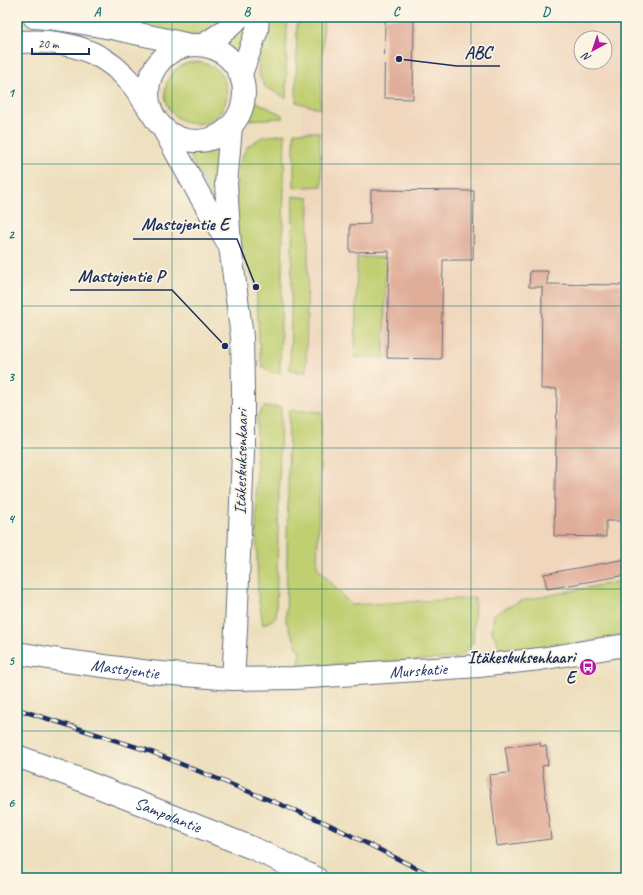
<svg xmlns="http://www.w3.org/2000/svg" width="643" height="895" viewBox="0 0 643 895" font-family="Caveat,sans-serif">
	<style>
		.built { fill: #f0d6bc; fill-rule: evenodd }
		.green { fill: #c0cf72; stroke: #6e7f68 }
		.building { fill: #e0ad99 }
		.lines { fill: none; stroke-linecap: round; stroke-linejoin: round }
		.secondary-casing { stroke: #646d7f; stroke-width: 24 }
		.primary-casing { stroke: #646d7f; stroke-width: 24 }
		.secondary { stroke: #fff; stroke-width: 22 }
		.primary { stroke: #fff; stroke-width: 22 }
		.rail-casing { stroke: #1b2f5e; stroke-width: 4.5 }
		.rail { stroke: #fcf5e5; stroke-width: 3; stroke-dasharray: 9; stroke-linecap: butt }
		.grid { fill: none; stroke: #0f766e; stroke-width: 1; stroke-opacity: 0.55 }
		.labels { text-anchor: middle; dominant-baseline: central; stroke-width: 3.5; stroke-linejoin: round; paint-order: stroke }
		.street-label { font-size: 17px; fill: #1b2f5e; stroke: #fcf5e5 }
		.poi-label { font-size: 17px; font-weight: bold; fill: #1b2f5e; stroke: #fcf5e5; text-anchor: end }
		.leader { fill: none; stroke: #1b2f5e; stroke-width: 1.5 }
		.callout-dot { fill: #1b2f5e; stroke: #fcf5e5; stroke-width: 1.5 }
		.callout-label { font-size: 18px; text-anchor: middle; font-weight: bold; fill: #1b2f5e; stroke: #fcf5e5; stroke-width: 3.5; stroke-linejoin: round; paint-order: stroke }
		.neatline { fill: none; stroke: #0f766e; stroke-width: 1.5 }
		.grid-label { font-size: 13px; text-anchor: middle; font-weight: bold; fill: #0f766e }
	</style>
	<rect width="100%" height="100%" fill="#fcf5e5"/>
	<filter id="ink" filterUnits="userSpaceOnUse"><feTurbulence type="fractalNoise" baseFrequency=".025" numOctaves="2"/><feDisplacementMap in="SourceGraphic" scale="8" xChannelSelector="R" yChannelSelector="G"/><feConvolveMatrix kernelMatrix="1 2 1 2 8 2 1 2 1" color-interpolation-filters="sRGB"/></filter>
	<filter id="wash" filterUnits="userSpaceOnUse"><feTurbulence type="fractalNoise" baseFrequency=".012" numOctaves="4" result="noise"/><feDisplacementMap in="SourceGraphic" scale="16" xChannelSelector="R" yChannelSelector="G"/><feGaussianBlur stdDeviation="0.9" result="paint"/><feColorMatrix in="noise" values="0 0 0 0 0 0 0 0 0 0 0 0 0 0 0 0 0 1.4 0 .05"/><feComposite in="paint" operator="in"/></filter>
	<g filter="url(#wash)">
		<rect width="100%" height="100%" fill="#eddfbd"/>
		<path class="built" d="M304,17H626V624L343,640L296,594L303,48ZM581,38H605V62H581Z"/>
		<g class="green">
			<polygon points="89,17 230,17 210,33 186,36"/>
			<polygon points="248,17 250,17 240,57 225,45"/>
			<polygon points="267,17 287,17 286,98 265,87 258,73 260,48"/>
			<polygon points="297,17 324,17 320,109 296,102"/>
			<circle cx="196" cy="93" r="31"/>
			<polygon points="253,100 282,115 283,118 249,120"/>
			<polygon points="294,132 319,132 322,186 294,188"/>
			<polygon points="285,134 280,373 270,372 262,366 260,355 256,285 245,261 234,224 238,166 247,147 262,137"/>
			<polygon points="221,147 218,213 189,153 206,152"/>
			<polygon points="293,196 309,198 306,372 290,371"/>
			<polygon points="357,257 386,258 384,358 355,357"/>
			<polygon points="264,407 281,407 276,618 263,625 258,596 256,522 257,417"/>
			<polygon points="289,410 322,412 317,567 351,605 475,598 473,643 459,658 299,667 300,653 286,621"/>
			<polygon points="626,580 626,634 544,649 501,649 492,632 494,614 521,601"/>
		</g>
		<g id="blocks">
			<g class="building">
				<polygon points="385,18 414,19 413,99 384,98"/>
				<polygon points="371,190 474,191 473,260 443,260 441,359 387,358 389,251 350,252 350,225 370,224"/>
				<polygon points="530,271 548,271 547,284 626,285 626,521 606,521 606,537 554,536 557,389 541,389 542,287 529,287"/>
				<polygon points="626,559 626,575 547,589 544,574"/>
				<polygon points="540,743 540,746 546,746 548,765 542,766 551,839 497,846 489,775 509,773 505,747"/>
			</g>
		</g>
	</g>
	<g filter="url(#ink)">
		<use href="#blocks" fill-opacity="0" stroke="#646d7f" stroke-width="1"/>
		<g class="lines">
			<g class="secondary-casing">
				<g id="secondary">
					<circle cx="196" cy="93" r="48"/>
					<path d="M203,45C216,37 229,29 239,17"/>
					<polyline points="241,74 257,30 258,17"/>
					<polyline points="231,127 226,184 230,246 242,337 243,388 243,452 236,630 233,679"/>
					<polyline points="164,130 199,194 228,243"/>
					<path id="s1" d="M17,653L66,661L149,672L233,679L294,678L479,666L540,659L626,645"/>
					<path id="s2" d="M17,756L71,776L255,849L316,878"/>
				</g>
			</g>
			<g class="primary-casing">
				<g id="primary">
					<path d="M34,17C87,21 139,34 190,45"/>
					<path d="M17,42C27,42 38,41 48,42C83,45 109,57 132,84C139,93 145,103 151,112"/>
				</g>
			</g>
			<use href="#secondary" class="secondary"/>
			<use href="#primary" class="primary"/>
			<g class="rail-casing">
				<polyline id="rail" points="17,709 149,751 326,823 436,878"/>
			</g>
			<use href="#rail" class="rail"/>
		</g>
	</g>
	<path class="grid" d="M172,17V878M322,17V878M471,17V878M17,164H626M17,306H626M17,448H626M17,589H626M17,731H626"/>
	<defs>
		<g id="bus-disc" transform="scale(0.9)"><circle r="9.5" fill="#b5179e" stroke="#fcf5e5"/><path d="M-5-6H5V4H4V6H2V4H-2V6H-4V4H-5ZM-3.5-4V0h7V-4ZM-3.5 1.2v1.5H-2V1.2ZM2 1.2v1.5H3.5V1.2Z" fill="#fff"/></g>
	</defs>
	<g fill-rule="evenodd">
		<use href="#bus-disc" x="588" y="667"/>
	</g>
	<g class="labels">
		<g class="street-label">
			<text transform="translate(241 462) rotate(-89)">Itäkeskuksenkaari</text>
			<text stroke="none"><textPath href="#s1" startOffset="109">Mastojentie</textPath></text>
			<text stroke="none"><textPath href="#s1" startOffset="403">Murskatie</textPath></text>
			<text stroke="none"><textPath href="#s2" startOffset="162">Sampolantie</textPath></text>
		</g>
		<g class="poi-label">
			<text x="575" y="657">Itäkeskuksenkaari<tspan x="575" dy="20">E</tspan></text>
		</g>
	</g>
	<path class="leader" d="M399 59L457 66H500M256 287L237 239H133M225 346L172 290H70"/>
	<g class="callout-dot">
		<circle cx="399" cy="59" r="4"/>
		<circle cx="256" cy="287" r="4"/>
		<circle cx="225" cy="346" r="4"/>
	</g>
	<g class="callout-label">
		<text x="478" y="58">ABC</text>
		<text x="185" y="230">Mastojentie E</text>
		<text x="121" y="282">Mastojentie P</text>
	</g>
	<rect width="643" height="895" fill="none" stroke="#fcf5e5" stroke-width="44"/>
	<g transform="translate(593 50) rotate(220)"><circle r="19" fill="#fcf5e5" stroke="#a2a6af"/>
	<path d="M0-3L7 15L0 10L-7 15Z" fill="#b5179e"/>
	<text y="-6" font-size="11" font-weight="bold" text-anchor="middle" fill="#1b2f5e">N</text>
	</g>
	<path d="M32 48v6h57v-6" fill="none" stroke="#1b2f5e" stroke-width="2"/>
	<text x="38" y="48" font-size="12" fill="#1b2f5e" stroke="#fcf5e5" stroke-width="3" paint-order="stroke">20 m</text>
	<rect x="22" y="22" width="599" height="851" class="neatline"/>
	<g class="grid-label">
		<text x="97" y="16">A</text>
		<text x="247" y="16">B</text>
		<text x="396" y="16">C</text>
		<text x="546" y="16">D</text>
		<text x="11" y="97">1</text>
		<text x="11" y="239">2</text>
		<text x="11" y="381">3</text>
		<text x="11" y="523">4</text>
		<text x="11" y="665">5</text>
		<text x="11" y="807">6</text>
	</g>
</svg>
